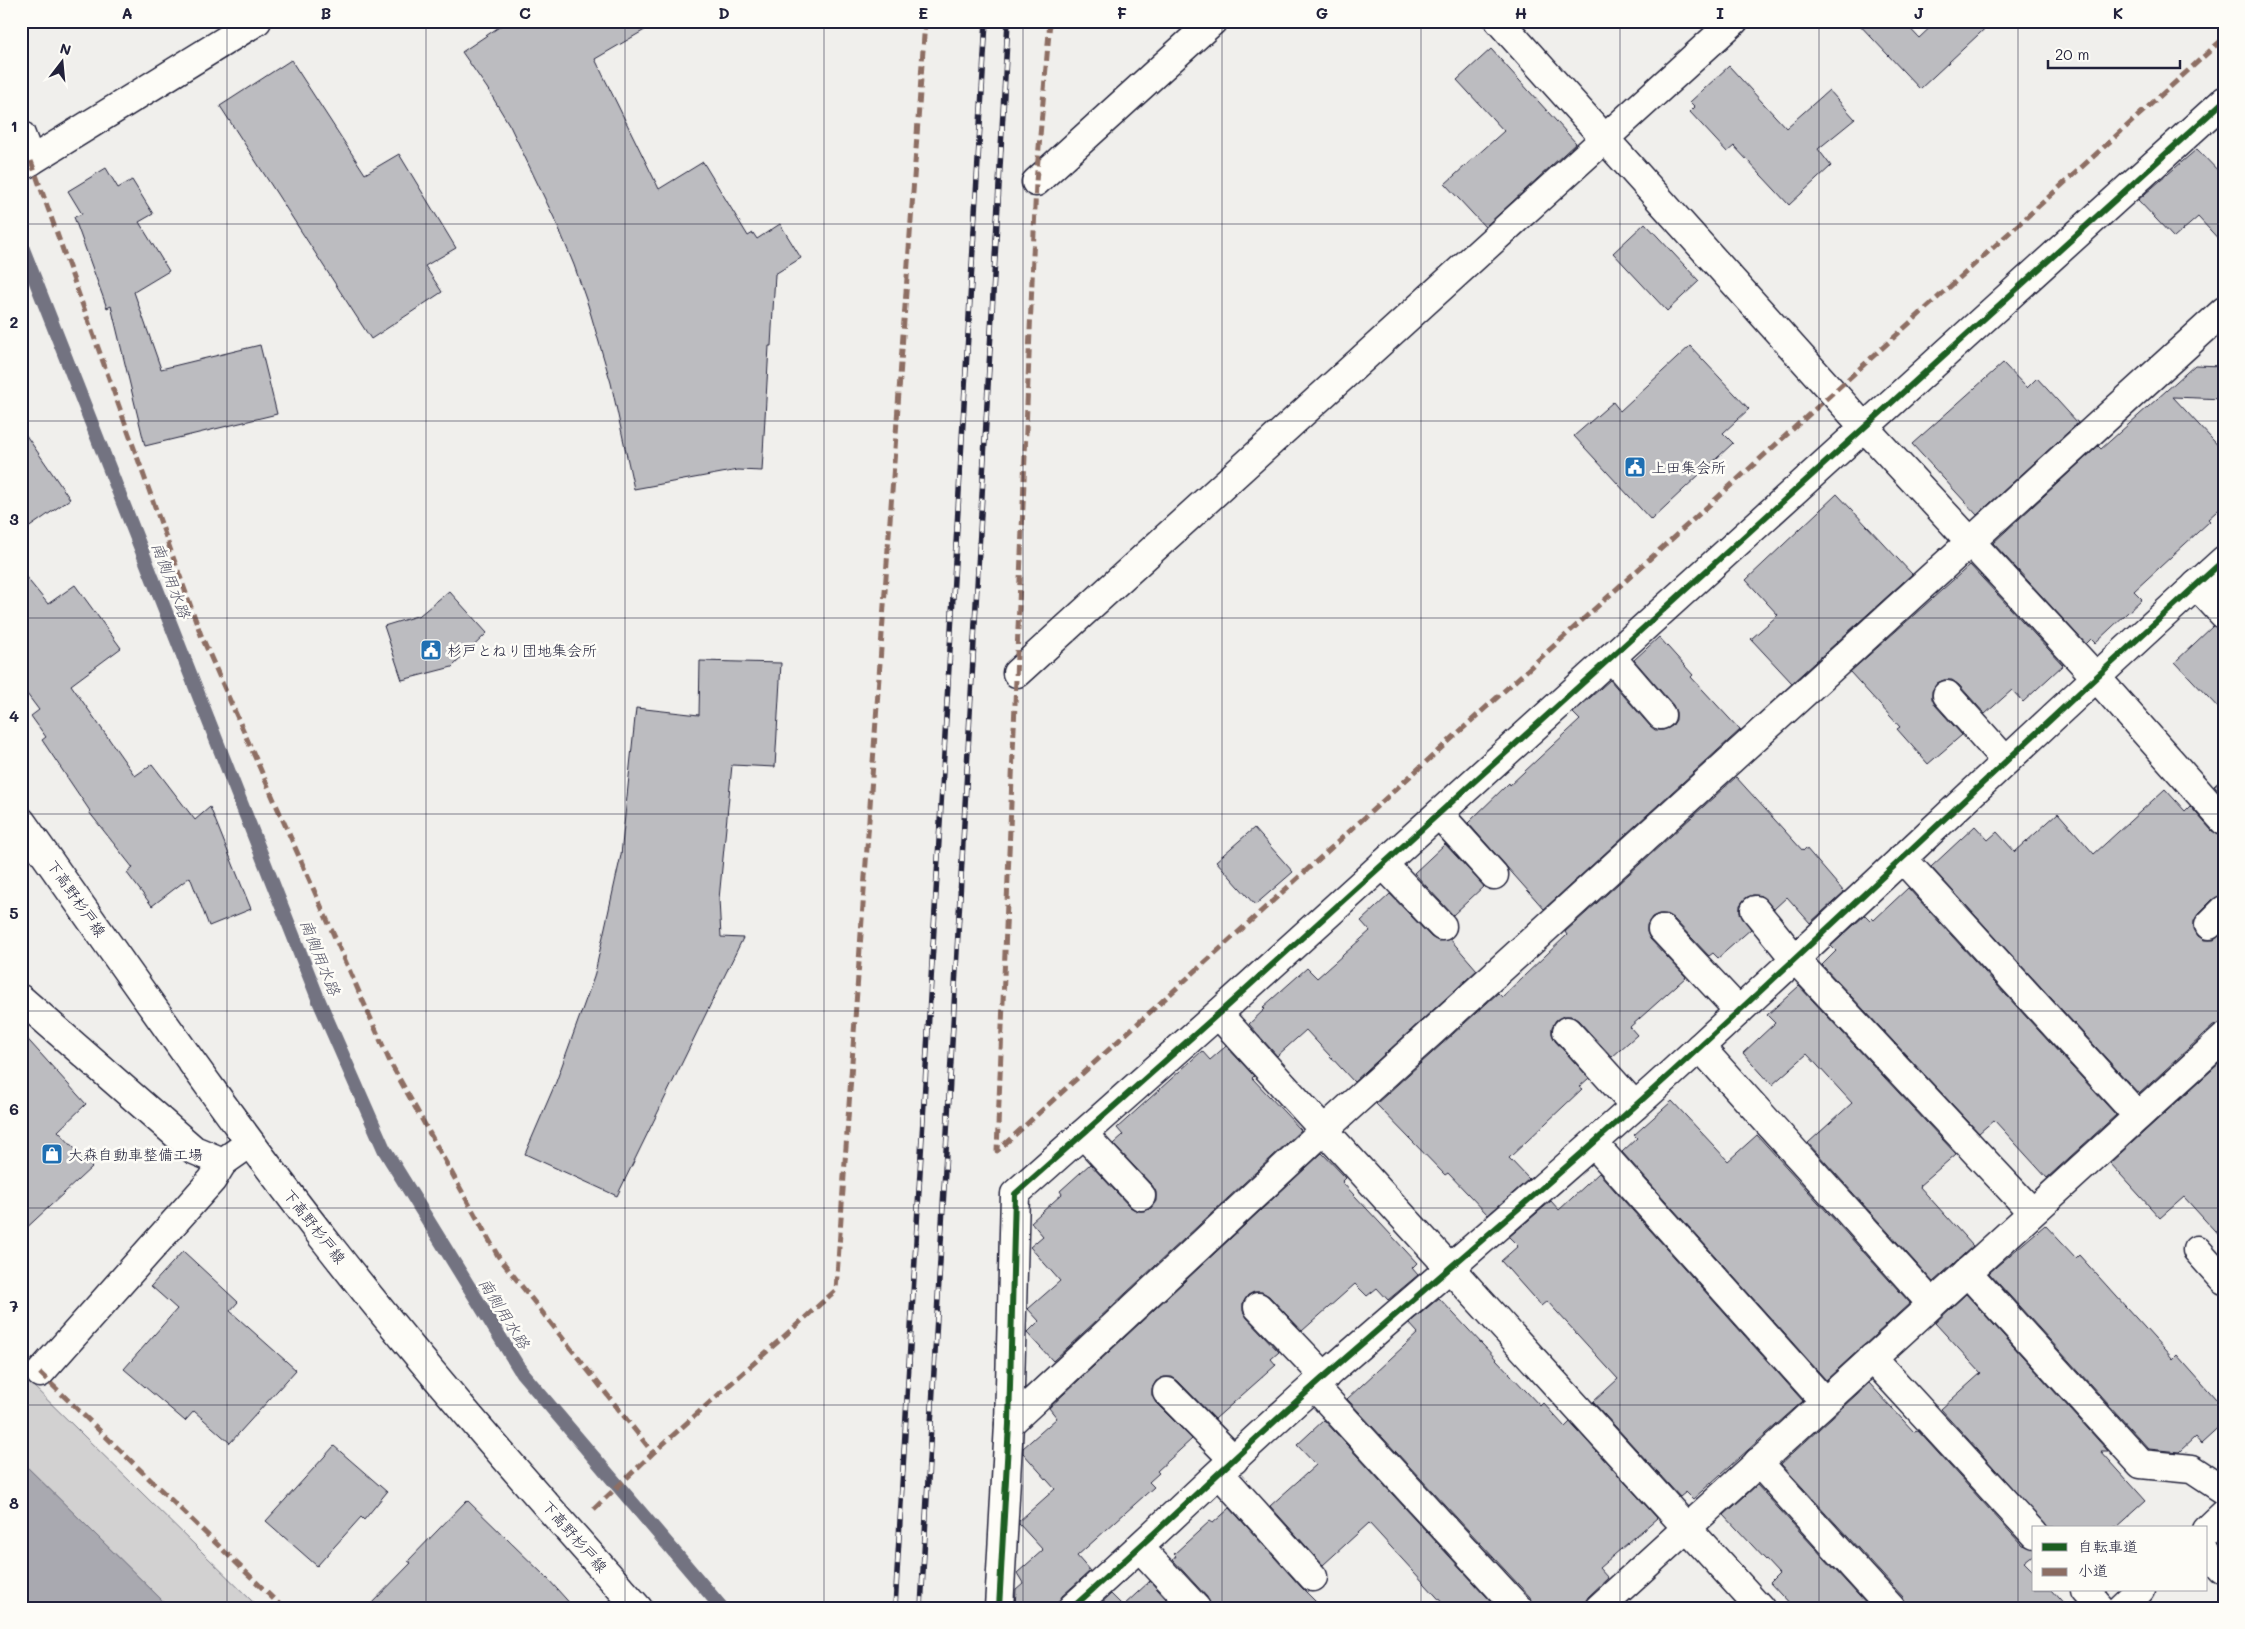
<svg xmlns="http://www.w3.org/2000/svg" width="2245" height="1629" viewBox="0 0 2245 1629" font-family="Mali,'Klee One',sans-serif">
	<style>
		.green { fill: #d2d1d1; stroke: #7a7a86 }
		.water { fill: #a9a9b0; stroke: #737381 }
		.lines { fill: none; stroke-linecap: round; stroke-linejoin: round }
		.stream { stroke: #737381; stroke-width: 14 }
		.building { fill: #bcbcc0; stroke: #22223b }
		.minor-casing { stroke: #22223b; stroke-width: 31 }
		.major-casing { stroke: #22223b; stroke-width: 31 }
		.minor { stroke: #fdfcf7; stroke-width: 28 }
		.major { stroke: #fdfcf7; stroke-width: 28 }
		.rail-casing { stroke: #22223b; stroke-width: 5.5 }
		.rail { stroke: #fdfcf7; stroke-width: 4; stroke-dasharray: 11; stroke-linecap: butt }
		.quiet { stroke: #8d6e63; stroke-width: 5; stroke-dasharray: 10 5; stroke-linecap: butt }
		.cycleway-casing { stroke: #fdfcf7; stroke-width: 9 }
		.cycleway { stroke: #1b5e20; stroke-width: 6 }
		.grid { fill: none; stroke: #22223b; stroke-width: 1; stroke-opacity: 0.55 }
		.labels { text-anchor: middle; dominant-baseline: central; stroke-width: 5; stroke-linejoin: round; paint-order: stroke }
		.poi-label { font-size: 15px; fill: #22223b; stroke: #fdfcf7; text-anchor: start }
		.street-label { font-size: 15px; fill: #22223b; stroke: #fdfcf7 }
		.water-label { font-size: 16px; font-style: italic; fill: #58586a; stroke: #fdfcf7 }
		.neatline { fill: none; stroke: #22223b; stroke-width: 2 }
		.grid-label { font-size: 16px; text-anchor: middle; font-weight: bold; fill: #22223b }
	</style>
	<rect width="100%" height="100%" fill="#f0efec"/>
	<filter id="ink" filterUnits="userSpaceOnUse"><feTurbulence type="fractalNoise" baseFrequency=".02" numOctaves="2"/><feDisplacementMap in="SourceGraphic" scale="10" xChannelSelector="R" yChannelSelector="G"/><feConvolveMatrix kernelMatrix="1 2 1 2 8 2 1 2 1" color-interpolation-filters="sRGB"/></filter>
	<g filter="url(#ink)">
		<polygon class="green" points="21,1374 259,1608 170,1608 21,1461"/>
		<polygon class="water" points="21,1461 170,1608 21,1608"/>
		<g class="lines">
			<polyline class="stream" points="21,244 319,1001 384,1149 522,1373 722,1608"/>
		</g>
		<g class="building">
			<polygon points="508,21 660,21 595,59 659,189 703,162 748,236 753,233 757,239 780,224 801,258 775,274 771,346 769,346 762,471 738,470 634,489 611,383 588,305 574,265 557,224 510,126 487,88 462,52"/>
			<polygon points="1856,21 1903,21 1919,38 1937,21 1993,21 1920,89"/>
			<polygon points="1491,49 1576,143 1485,227 1445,184 1504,131 1457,80"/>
			<polygon points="291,60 365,174 399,154 456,248 425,266 442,292 371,339 220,106"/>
			<polygon points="1729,66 1786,128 1829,90 1855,119 1818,149 1831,166 1789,205 1734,146 1727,152 1690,112 1695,107 1690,102"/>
			<polygon points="2197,149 2224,177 2224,245 2198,217 2174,238 2138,200"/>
			<polygon points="106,168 118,188 132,180 153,214 139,222 169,271 134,292 161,369 260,345 277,414 145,446 111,306 107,308 74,217 82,214 68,191"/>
			<polygon points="1645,223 1699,281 1667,311 1613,253"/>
			<polygon points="1690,346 1749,409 1723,433 1733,443 1651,520 1574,436 1613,402 1620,411"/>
			<polygon points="2003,363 2027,388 2037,378 2078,423 1977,515 1912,444"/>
			<polygon points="2195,365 2224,366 2224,399 2173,397 2224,452 2224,505 2208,519 2210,521 2134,591 2142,599 2095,643 2091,639 2086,644 1993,543 2098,446 2101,449"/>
			<polygon points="21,428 70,499 21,533"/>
			<polygon points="1837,494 1912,574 1792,683 1751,639 1778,615 1746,580"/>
			<polygon points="1970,565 2063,665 2023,702 2012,690 1985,714 1959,685 1952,680 1944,680 1937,683 1932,691 1932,699 1935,705 1962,735 1928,764 1897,729 1900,727 1850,672"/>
			<polygon points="21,571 48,604 75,585 121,648 71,685 135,776 152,764 195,820 210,807 251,909 209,926 190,877 152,906 127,873 133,868 89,812 90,811 42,740 46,737 31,716 39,710 21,686"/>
			<polygon points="449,591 487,633 452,667 402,680 384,626 420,615"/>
			<polygon points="2213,626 2224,630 2224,714 2175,662"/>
			<polygon points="1659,637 1693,675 1691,677 1740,730 1544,909 1468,823 1509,783 1510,785 1580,720 1573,713 1610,680 1650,726 1655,730 1663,730 1672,726 1676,720 1676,712 1673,705 1634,660"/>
			<polygon points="700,661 781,663 775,767 732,765 719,899 721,937 743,938 617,1196 525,1154 556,1082 594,977 621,855 636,708 699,715"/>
			<polygon points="1736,777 1803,851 1806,848 1844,892 1810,923 1787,897 1774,909 1761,896 1753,895 1746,898 1740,905 1740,913 1751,929 1718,958 1713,953 1709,956 1673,918 1666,914 1659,914 1652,917 1647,925 1647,932 1650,939 1686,977 1630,1027 1637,1035 1612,1057 1578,1020 1571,1016 1564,1016 1556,1020 1552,1027 1552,1034 1555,1041 1589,1078 1579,1087 1582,1089 1509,1158 1529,1179 1488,1215 1448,1173 1445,1175 1376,1104 1498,993 1502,997 1567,935 1565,932"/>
			<polygon points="2224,777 2224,797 2214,786"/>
			<polygon points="2165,789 2185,811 2190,806 2212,831 2224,836 2224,895 2213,899 2198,914 2194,921 2194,929 2198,936 2204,940 2214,940 2224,932 2224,1023 2213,1026 2139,1094 1931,867 1975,826 1988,840 1997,832 2015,852 2058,813 2094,854"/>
			<polygon points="1254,828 1293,872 1255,905 1216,861"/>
			<polygon points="1445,844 1484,886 1453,915 1414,873"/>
			<polygon points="1908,888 2116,1115 2047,1178 1994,1120 1979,1133 1822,965 1836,951 1831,946 1865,915 1870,920 1872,918 1874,920"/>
			<polygon points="1390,894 1431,937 1438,941 1450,939 1477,970 1354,1082 1306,1030 1277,1056 1249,1024 1265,1009 1263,1007 1307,968 1317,978 1370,931 1361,921"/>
			<polygon points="1799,986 1956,1154 1919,1186 1973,1246 1933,1282 1808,1143 1852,1103 1807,1054 1772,1085 1743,1053 1775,1023 1767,1015"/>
			<polygon points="21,1032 86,1104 58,1131 92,1167 21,1233 21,1092 26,1097 21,1092"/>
			<polygon points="1226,1046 1254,1076 1252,1078 1301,1130 1053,1361 1027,1333 1039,1321 1028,1309 1060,1281 1030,1247 1043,1236 1031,1222 1062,1194 1060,1191 1090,1164 1130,1207 1137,1211 1145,1211 1151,1208 1156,1201 1156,1192 1152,1185 1113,1144 1123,1135 1117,1128 1202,1051 1210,1060"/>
			<polygon points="2224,1059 2224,1241 2184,1197 2160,1218 2110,1163"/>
			<polygon points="1672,1101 1728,1161 1757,1135 1910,1303 1826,1380 1622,1152 1637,1138 1634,1135"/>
			<polygon points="1322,1153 1346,1178 1342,1182 1417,1263 1412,1268 1418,1275 1388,1300 1377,1288 1367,1296 1355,1284 1302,1331 1269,1296 1262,1292 1254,1292 1248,1295 1243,1303 1243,1311 1247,1318 1279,1352 1271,1359 1276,1365 1215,1419 1178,1381 1172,1377 1164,1377 1156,1381 1152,1388 1152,1395 1156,1403 1192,1439 1157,1471 1159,1473 1149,1482 1154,1487 1077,1556 1090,1571 1062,1596 1057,1608 1015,1608 1016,1589 1023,1583 1017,1573 1043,1550 1019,1524 1019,1521 1055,1489 1023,1453 1023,1448 1057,1418 1049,1408"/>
			<polygon points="1599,1173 1803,1401 1693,1499 1686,1492 1680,1497 1593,1402 1618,1379 1547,1301 1541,1306 1501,1261 1518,1246 1509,1237 1551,1201 1559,1210"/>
			<polygon points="2045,1225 2076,1258 2079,1255 2173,1359 2177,1355 2224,1408 2224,1423 2201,1444 2195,1437 2179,1452 2149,1449 1989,1273"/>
			<polygon points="183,1251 238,1302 230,1311 296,1370 230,1443 194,1411 185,1421 124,1369 177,1309 151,1286"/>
			<polygon points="1966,1294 2108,1451 2101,1451 2146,1501 2116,1528 2048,1528 1941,1409 1981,1373 1935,1323"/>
			<polygon points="1439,1298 1540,1406 1543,1403 1565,1427 1570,1422 1657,1518 1599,1568 1608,1578 1588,1597 1584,1608 1533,1608 1530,1597 1347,1399 1418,1333 1409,1323"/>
			<polygon points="1869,1383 1914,1432 1918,1431 2022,1545 2034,1549 2034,1554 2024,1562 2034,1572 2034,1590 2051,1590 2067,1608 1906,1608 1903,1597 1781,1464"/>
			<polygon points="1324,1420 1497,1608 1447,1608 1369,1523 1323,1565 1270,1506 1316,1465 1297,1445"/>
			<polygon points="334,1446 387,1492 364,1520 361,1517 317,1566 266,1521"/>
			<polygon points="1757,1485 1870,1608 1793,1608 1770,1583 1779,1574 1724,1515"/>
			<polygon points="467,1500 548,1579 574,1608 367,1608 411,1563 408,1561"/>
			<polygon points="1230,1508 1301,1587 1322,1608 1211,1608 1207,1597 1173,1560 1176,1556 1174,1554 1210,1521 1213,1523"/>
			<polygon points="1150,1581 1174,1608 1096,1608 1111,1594 1123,1606"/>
		</g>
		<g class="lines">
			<g class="minor-casing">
				<g id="minor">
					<polyline points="1499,21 1864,427 2095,676 2224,821"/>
					<polyline points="21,135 31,161"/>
					<polyline points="21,167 257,21"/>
					<polyline points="1036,182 1213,21"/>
					<polyline points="2196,585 2224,615"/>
					<polyline points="1611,657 1661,715"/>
					<polyline points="1017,673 1734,21"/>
					<polyline points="1947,695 2006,761"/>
					<polyline points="1439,814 1494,875"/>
					<polyline points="1902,858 2138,1116"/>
					<polyline points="1383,864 1442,926"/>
					<polyline points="1755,910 1795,959 2032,1212"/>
					<polyline points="2209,925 2224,910"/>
					<polyline points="1662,929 1739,1011"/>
					<polyline points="21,999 194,1150 223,1162 250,1143"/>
					<polyline points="1218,1014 1760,1608"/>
					<polyline points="1567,1031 1635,1106"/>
					<polyline points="1700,1047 1932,1304"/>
					<polyline points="1083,1134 1141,1196"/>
					<polyline points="1594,1144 1824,1401"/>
					<polyline points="2197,1250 2224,1280"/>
					<polyline points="1967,1272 2141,1464 2192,1469 2224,1490"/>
					<polyline points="1258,1307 1325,1377"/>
					<polyline points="1872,1358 2034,1534"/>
					<polyline points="40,1373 212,1180 223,1162"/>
					<polyline points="1314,1386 1518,1608"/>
					<polyline points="1167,1392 1234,1460"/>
					<polyline points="1009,1424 1324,1130 2224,311"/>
					<polyline points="1758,1462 1891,1608"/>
					<polyline points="1220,1474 1313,1577"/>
					<polyline points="2206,1530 2224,1513"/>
					<polyline points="1140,1548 1196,1608"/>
					<polyline points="2206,1551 2224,1570"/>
					<polyline points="2085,1590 2101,1608"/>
					<polyline points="999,1608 1009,1424 1015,1194 1218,1014 2224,101"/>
					<path d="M1072,1608C1158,1532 1240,1451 1326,1375C1452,1265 1580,1158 1702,1045C1877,884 2048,719 2224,560"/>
					<polyline points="1599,1608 2224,1038"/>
					<polyline points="2121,1608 2140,1590"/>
				</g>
			</g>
			<g class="major-casing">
				<path id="major" d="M21,821C123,964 222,1110 331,1248C428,1372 533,1491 638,1608"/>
			</g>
			<use href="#minor" class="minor"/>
			<use href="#major" class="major"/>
			<g class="rail-casing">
				<g id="rail">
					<polyline points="895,1608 986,21"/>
					<polyline points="921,1608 1008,21"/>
				</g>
			</g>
			<use href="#rail" class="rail"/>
			<g class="quiet">
				<polyline points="1050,21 1036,182 997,1151 2224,38"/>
				<polyline points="31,161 201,635 390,1062 498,1256 653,1453"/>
				<polyline points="40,1373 283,1608"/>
				<polyline points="594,1509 653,1453 836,1290 925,21"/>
			</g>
			<g class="cycleway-casing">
				<g id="cycleway">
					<polyline points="999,1608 1009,1424 1015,1194 1218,1014 2224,101"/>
					<path d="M1072,1608C1158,1532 1240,1451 1326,1375C1452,1265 1580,1158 1702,1045C1877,884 2048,719 2224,560"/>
				</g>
			</g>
			<use href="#cycleway" class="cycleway"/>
		</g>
	</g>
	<path class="grid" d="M227,21V1608M426,21V1608M625,21V1608M824,21V1608M1023,21V1608M1222,21V1608M1421,21V1608M1620,21V1608M1819,21V1608M2018,21V1608M21,224H2224M21,421H2224M21,618H2224M21,814H2224M21,1011H2224M21,1208H2224M21,1405H2224"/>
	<defs>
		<g id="civic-square" transform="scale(1.125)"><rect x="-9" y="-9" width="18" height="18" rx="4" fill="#1f6fb2" stroke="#fdfcf7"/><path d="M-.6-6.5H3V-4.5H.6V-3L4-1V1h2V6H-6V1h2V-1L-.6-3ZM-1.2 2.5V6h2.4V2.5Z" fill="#fff"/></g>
		<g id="shop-square" transform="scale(1.125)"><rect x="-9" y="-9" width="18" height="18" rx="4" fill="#1f6fb2" stroke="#fdfcf7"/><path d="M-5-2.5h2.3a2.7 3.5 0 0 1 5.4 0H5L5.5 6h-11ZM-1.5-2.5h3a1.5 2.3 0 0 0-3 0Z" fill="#fff"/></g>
	</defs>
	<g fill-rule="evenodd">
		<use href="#civic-square" x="1635" y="467"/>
		<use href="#civic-square" x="431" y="650"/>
		<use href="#shop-square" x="52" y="1154"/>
	</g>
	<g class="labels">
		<g class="poi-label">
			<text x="1651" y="467">上田集会所</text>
			<text x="447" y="650">杉戸とねり団地集会所</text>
			<text x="68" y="1154">大森自動車整備工場</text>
		</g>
		<g class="street-label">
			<text transform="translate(77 898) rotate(55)">下高野杉戸線</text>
			<text transform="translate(315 1226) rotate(52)">下高野杉戸線</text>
			<text transform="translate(575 1536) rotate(49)">下高野杉戸線</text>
		</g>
		<g class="water-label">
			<text transform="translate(172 580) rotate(69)">南側用水路</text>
			<text transform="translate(321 957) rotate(68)">南側用水路</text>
			<text transform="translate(505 1313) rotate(58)">南側用水路</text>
		</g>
	</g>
	<rect width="2245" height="1629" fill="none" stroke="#fdfcf7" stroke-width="55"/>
	<rect x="2032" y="1526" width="175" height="65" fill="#fdfcf7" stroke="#a5a5ac"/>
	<rect x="2042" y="1543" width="25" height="8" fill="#1b5e20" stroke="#a5a5ac"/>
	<text x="2078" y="1552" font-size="15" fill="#22223b">自転車道</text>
	<rect x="2042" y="1568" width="25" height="8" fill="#8d6e63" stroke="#a5a5ac"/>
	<text x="2078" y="1576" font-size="15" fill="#22223b">小道</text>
	<g transform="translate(62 62) rotate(16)" stroke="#fdfcf7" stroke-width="4" paint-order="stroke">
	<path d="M0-4L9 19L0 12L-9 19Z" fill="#22223b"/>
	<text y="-8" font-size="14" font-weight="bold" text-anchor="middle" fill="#22223b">N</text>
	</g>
	<path d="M2048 60v8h132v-8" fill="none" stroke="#22223b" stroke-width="2.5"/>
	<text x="2055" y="60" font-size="15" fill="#22223b" stroke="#fdfcf7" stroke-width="4" paint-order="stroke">20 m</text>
	<rect x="28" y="28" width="2190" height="1574" class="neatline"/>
	<g class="grid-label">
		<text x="127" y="19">A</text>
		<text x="326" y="19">B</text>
		<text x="525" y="19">C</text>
		<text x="724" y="19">D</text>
		<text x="923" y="19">E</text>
		<text x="1122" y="19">F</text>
		<text x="1322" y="19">G</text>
		<text x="1521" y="19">H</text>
		<text x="1720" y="19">I</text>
		<text x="1919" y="19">J</text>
		<text x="2118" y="19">K</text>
		<text x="14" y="132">1</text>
		<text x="14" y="328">2</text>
		<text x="14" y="525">3</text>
		<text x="14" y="722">4</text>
		<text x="14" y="919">5</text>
		<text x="14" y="1115">6</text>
		<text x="14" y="1312">7</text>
		<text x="14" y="1509">8</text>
	</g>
</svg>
